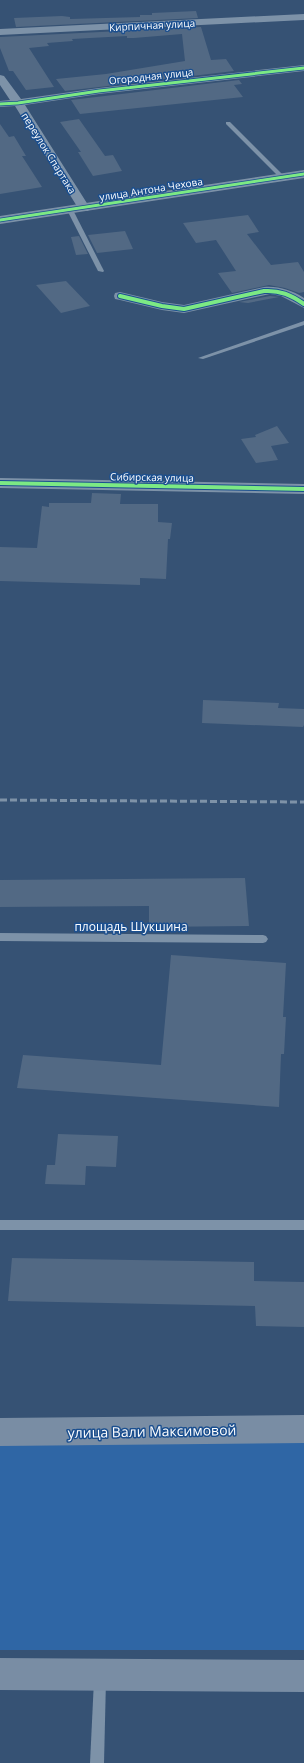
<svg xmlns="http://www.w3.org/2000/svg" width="304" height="1763" viewBox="0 0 304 1763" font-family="'Open Sans',sans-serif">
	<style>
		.green { fill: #2f66a5 }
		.building { fill: #526984 }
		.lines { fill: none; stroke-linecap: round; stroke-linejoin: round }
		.service { fill: #7d92a8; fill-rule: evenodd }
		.minor { fill: #7d92a8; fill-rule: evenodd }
		.tertiary { fill: #7d92a8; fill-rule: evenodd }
		.secondary { fill: #798da4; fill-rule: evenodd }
		.rail { stroke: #7e92a7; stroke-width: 3; stroke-dasharray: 7 3; stroke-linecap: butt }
		.cycleway-far1-casing { stroke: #1b4f8f; stroke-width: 4.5 }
		.cycleway-casing { stroke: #1b4f8f; stroke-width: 6 }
		.cycleway-far1 { stroke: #7ce984; stroke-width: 3 }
		.cycleway { stroke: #7ce984; stroke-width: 4 }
		.labels { text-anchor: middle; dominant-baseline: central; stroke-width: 3; stroke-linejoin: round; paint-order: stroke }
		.far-street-label { font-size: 10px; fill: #fff; stroke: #1b4f8f }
		.street-label { font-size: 12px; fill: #fff; stroke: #1b4f8f }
		.near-street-label { font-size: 14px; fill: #fff; stroke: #1b4f8f }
	</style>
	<rect width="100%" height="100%" fill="#365274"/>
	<polygon class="green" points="304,1442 304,1650 0,1650 0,1443"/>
	<g class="building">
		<polygon points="196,11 198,18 16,27 14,18 62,16 70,17 70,19 140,17 140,15 152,15 152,13"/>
		<polygon points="201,27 211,60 226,59 234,71 65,91 56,79 106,74 185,61 182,34 134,38 127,38 127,36 72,39 73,41 47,43 49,46 29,48 54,87 26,90 13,71 9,71 0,48 0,37"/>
		<polygon points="239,80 242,84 234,85 243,97 80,114 71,100"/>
		<polygon points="79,119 105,156 113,155 122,171 93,176 78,152 81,152 60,122"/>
		<polygon points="0,124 9,137 14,136 26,156 22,156 42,187 0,194"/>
		<polygon points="248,215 259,232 247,234 271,265 298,262 304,272 304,292 299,293 285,288 269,285 232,293 218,273 236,271 216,240 196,243 183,223"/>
		<polygon points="125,231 133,249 97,253 88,235"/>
		<polygon points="79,236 88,254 76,255 71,237"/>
		<polygon points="66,281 90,306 61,313 36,285"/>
		<polygon points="270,296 279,297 248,303 239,302"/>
		<polygon points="277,426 289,443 271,446 278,460 256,463 241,439 256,437 255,435"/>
		<polygon points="92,493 121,494 120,504 158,504 158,522 172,523 170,539 168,539 166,579 140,578 140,585 0,581 0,547 37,548 42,506 49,507 49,503 91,503"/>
		<polygon points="203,700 279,703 278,708 304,709 304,725 303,727 202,723"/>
		<polygon points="245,878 249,926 149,927 149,906 0,907 0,880"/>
		<polygon points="171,955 286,963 283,1017 286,1017 284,1054 281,1054 279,1107 17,1088 23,1055 161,1065"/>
		<polygon points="58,1134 118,1136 116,1167 86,1166 85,1185 45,1184 47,1165 55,1165"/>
		<polygon points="12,1258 254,1262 254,1281 304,1282 304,1327 256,1326 255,1306 8,1301"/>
	</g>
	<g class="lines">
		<g class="service">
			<polygon points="226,122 230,122 284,176 284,178 280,178 226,124"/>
			<polygon points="68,209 73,210 104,271 103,272 98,271 67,210"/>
			<polygon points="304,321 304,325 203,359 198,358"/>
			<polygon points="0,933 263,935 266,936 268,939 266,942 263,943 0,941"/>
			<rect x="0" y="1220" width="304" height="10"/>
			<polygon points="100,1674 105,1675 106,1680 104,1763 90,1763 94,1680 95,1675"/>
		</g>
		<g class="minor">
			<polygon points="304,14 304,20 0,35 0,29"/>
			<polygon points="304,65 304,71 99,94 25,105 90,208 88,211 80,211 78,208 15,106 0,107 0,101 10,100 0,85 0,75 4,76 21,99 99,88"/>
			<path d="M264,287C279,286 291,290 304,298V308L281,296L270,294L184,313L162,310L120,300L115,299L114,296L115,293L120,292L162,302L184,305Z"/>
		</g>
		<g class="tertiary">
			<polygon points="304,170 304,178 0,224 0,216"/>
			<polygon points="0,478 304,484 304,494 0,488"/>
		</g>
		<g class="secondary">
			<polygon points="304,1415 304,1443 0,1446 0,1418"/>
			<polygon points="0,1658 304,1660 304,1692 0,1690"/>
		</g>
		<polyline class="rail" points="0,800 304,802"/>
		<g class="cycleway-far1-casing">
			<g id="cycleway-far1">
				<polyline points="0,104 18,103 99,91 304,68"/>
				<polyline points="0,220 304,174"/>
			</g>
		</g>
		<g class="cycleway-casing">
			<g id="cycleway">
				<path d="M120,296L162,306L184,309L264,291C280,290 291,295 304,304"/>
				<polyline points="0,483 304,489"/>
			</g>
		</g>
		<use href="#cycleway-far1" class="cycleway-far1"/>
		<use href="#cycleway" class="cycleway"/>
	</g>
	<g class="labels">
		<g class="far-street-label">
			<text transform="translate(152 25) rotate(-3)">Кирпичная улица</text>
			<text transform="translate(151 76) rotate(-6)">Огородная улица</text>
			<text transform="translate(49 153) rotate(58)">переулок Спартака</text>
			<text transform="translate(151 189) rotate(-9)">улица Антона Чехова</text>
			<text transform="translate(152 477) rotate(1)">Сибирская улица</text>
		</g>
		<g class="street-label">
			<text x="131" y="926">площадь Шукшина</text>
		</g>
		<g class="near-street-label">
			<text transform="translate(152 1431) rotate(-1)">улица Вали Максимовой</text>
		</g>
	</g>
</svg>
